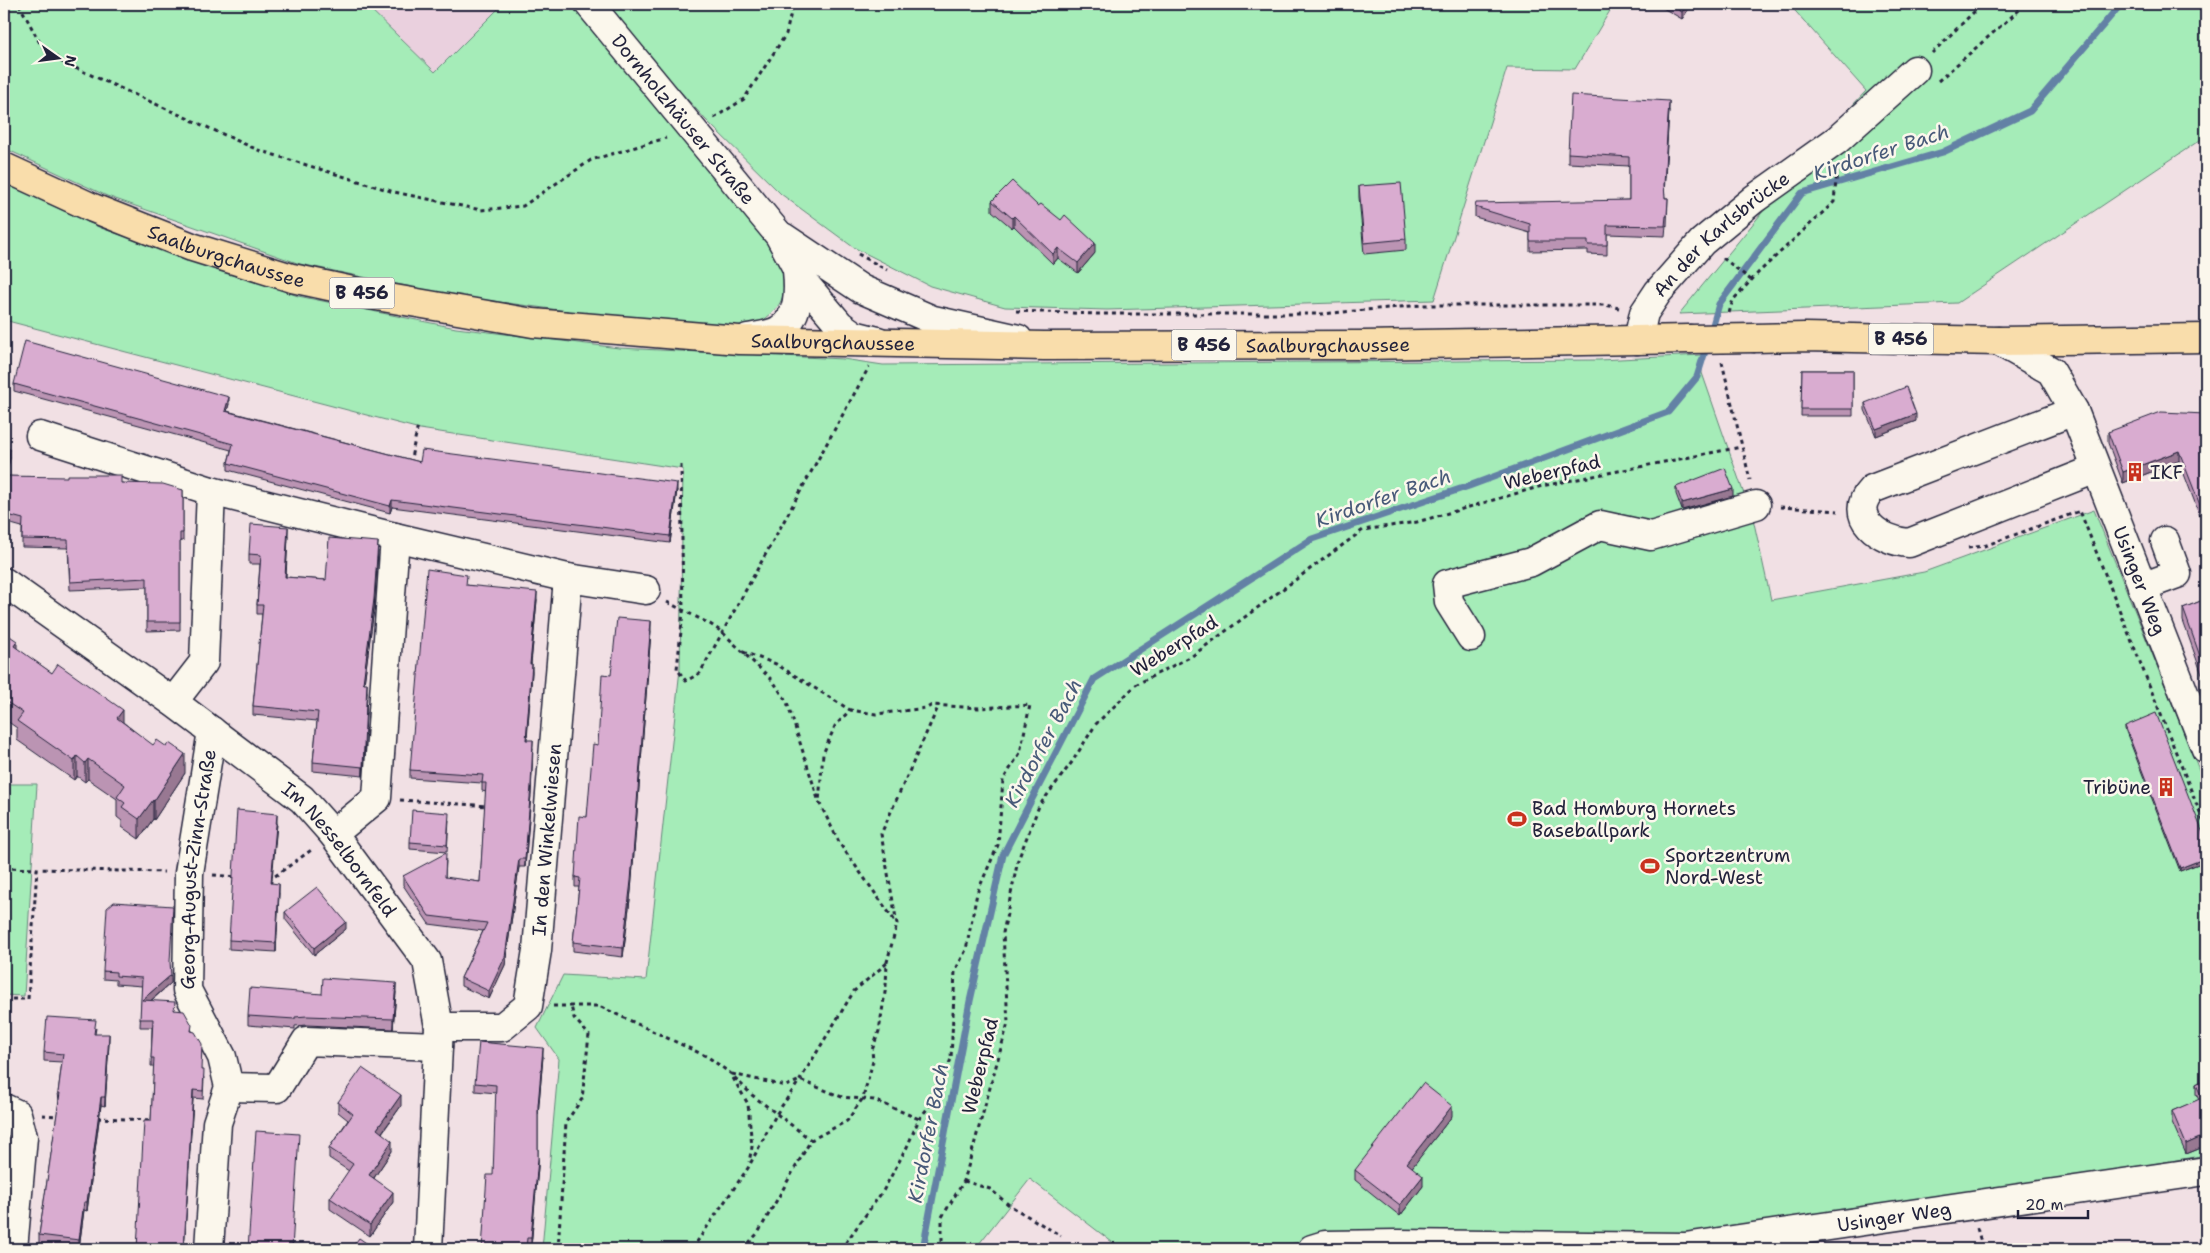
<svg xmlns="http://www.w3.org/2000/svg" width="2210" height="1253" viewBox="0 0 2210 1253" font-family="'Shantell Sans',sans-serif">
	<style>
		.built { fill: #ead0de }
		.green { fill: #a5ecb8; stroke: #64877a }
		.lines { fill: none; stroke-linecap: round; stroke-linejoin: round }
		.stream { stroke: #6381a5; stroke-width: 7 }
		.minor-casing { stroke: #22223b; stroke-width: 31 }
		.major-casing { stroke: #22223b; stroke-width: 31 }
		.path { stroke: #22223b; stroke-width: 3; stroke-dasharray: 4 4; stroke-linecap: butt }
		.minor { stroke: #fbf7ec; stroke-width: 28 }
		.major { stroke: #f9ddab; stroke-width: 28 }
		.major-bridge-casing { stroke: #22223b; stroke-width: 31; stroke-linecap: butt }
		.major-bridge { stroke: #f9ddab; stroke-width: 28 }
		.wall { fill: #bb94b3; stroke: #22223b }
		.shaded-wall { fill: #987892; stroke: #22223b }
		.building { fill: #d9acd0; stroke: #22223b }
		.labels { text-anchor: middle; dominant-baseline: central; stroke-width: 5; stroke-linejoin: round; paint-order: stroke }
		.shield { fill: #fbf7ec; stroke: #636270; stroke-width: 1 }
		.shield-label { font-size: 18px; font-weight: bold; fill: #22223b }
		.street-label { font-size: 19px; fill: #22223b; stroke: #fbf7ec }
		.poi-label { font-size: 19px; fill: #22223b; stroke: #fbf7ec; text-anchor: start }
		.water-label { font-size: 20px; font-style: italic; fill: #485a79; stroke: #fbf7ec }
	</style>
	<rect width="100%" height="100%" fill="#f1e0e4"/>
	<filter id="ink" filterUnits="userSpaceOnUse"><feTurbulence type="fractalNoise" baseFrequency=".02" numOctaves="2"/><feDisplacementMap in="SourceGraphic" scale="10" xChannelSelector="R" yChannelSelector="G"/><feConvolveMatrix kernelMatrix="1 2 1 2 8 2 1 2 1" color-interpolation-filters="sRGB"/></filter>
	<g filter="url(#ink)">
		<polygon class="built" points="365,4 503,4 435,72"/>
		<g class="green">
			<path d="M4,4H365L435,72L503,4H575L772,244C788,284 794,302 753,327L611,317L455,296L300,264L107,196L4,148Z"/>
			<polygon points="602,4 1614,4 1575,69 1507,68 1434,300 1107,310 1005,307 930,286 853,247 781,194 705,119"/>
			<polygon points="1789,4 2206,4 2206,136 1957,303 1679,314 1833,126 1866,91"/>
			<polygon points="4,183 101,228 298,296 456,328 619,348 843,359 883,365 1599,360 1702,355 1702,373 1754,523 1771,600 1924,572 2094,510 2206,787 2206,1155 1882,1210 1632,1240 1334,1238 1280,1245 1275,1249 1121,1249 1030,1179 975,1249 542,1249 559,1059 537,1028 563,975 646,980 680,669 683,469 420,429 4,320"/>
			<polygon points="4,784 37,784 24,996 4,995"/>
			<polygon points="4,1003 10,1003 7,1052 4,1055"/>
		</g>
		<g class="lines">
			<g class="stream">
				<polyline points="1711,332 1719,304 1802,193 1943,152 2030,111 2121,4"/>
				<polyline points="923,1249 970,1001 1003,855 1094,679 1312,539 1469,486 1668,412 1697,377 1707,345"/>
			</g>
			<g class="minor-casing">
				<g id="minor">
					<path id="s1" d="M589,4L779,235L806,285L840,325L854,335L878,341"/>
					<polyline points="783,237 861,289 933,320 1018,339"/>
					<path d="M748,338C757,336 771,335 779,330C800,318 799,290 797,270"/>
					<path id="s2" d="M1638,340L1644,313L1658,292L1702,242L1754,199L1837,140L1915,70"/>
					<path id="s3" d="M1998,341L2051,371L2074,411L2206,749"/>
					<path d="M2074,411L1872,489C1845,517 1881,541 1909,543L2096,469"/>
					<polyline points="40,436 211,491 395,537 568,578 646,590"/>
					<path id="s4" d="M4,582L173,702L302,799L333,834L427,961L439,1027L428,1249"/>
					<polyline points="2142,587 2177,574 2165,541"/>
					<polyline points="1471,637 1449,602 1447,584 1531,562 1600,525 1651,536 1756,505"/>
					<polyline points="173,702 204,662 211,491"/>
					<polyline points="333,834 377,798 395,537"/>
					<path id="s5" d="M439,1027H502L528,1006L537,950L568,578"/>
					<polyline points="229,1087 277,1088 306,1041 438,1046"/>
					<polyline points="4,1108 17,1114 23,1137 13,1249"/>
					<path id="s6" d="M209,1249L217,1123L229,1087L222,1057L187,990L189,873L212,731"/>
					<path id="s7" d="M1312,1249L1325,1245L1398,1244L1685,1247L2206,1171"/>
				</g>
			</g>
			<g class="major-casing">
				<g id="major">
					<path id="s8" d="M4,167L93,208L192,247L292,278L371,295L533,323L739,340L1044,346L1364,345L1689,339"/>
					<polyline points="1755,338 1804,337 1998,341 2206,338"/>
				</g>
			</g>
			<g class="path">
				<polyline points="19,4 41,45 62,62 258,150 394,192 481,210 523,206 591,160 666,138"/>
				<polyline points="4,11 8,4"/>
				<polyline points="1932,53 1982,4"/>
				<polyline points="1938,81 2026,4"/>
				<polyline points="714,118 744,99 786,34 793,4"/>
				<polyline points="858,254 887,270"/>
				<polyline points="1723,258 1751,280"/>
				<polyline points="1016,311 1096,314 1321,314 1422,305 1605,305 1619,308"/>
				<polyline points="1729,313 1733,300 1759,272 1834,202 1837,170"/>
				<polyline points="1722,362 1750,480"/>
				<polyline points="410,463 418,425"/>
				<polyline points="681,465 683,612 677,669 686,681 700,673 869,367"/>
				<polyline points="1780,507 1838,511"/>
				<polyline points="1968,548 1984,546 2080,511 2206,828"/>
				<polyline points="667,602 710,624 722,632 773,681 787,702 818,799"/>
				<polyline points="743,652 776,664 850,710"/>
				<polyline points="400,800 489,806"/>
				<polyline points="4,868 37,869"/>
				<polyline points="213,875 237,877"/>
				<polyline points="268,879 271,879 314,848"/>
				<polyline points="4,999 28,999 37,869 164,872"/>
				<polyline points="553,1006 599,1006 708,1057 730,1073 752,1095 811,1140"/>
				<polyline points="732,1074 786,1086 800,1080 842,1097 874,1100 919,1119"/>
				<polyline points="733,1078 748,1104 752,1147 749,1162"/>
				<polyline points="42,1115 61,1116"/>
				<polyline points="97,1118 153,1120"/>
				<polyline points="964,1181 990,1189 1009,1205 1061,1236"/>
				<polyline points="1977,1228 1983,1249"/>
				<polyline points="558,1249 566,1122 582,1099 589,1035 574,1018 571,1006"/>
				<polyline points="692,1249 748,1168 777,1113 800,1080 854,991 887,963"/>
				<polyline points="743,1249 758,1233 811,1140 847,1121 863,1098 873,1061 872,1050 879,1031 886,986 887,962 897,924 881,834 939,705"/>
				<polyline points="841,1249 883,1191 907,1147 919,1119 935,1099 951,1059 955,971 966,950 977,893 998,845 1003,780 1020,753 1030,705 979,708 932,705 927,708 876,714 850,710 835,726 823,754 819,802 840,844 897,924"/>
				<polyline points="942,1249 942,1217 964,1181 1008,1023 1003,933 1018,860 1039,806 1072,762 1096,724 1137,684 1192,656 1363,530 1417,522 1542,486 1741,447"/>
			</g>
			<use href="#minor" class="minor"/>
			<use href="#major" class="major"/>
			<g class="major-bridge-casing">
				<polyline id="major-bridge" points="1689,339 1755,338"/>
			</g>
			<use href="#major-bridge" class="major-bridge"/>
		</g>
		<g class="wall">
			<polygon points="1663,4 1692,4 1682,19 1663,8"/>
			<polygon points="1669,110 1664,189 1665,198 1668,198 1667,226 1666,225 1665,236 1607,234 1607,255 1588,254 1588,250 1530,251 1530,233 1475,217 1475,207 1629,200 1629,166 1568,163 1568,153"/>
			<polygon points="1359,186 1406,239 1406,250 1364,254 1359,197"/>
			<polygon points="992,201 1038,206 1095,253 1078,273 1058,258 1053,264 1014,226 1012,228 992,211"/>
			<polygon points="1802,370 1853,370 1853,416 1801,416"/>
			<polygon points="14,384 229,404 227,411 420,462 677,490 670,543 392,507 390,513 228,470 228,463 231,450 14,391"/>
			<polygon points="1865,403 1916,421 1876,436 1865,410"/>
			<polygon points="2206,414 2200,516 2179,461 2123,483 2108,443 2108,432"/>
			<polygon points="4,448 10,458 6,476 121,483 183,490 183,541 180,541 180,630 147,631 147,587 70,590 68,548 22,547 22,527 4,522"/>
			<polygon points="1676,487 1733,496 1682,510 1676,494"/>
			<polygon points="288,536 286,577 326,580 378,551 374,608 364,683 367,692 363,776 313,771 313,762 317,721 253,715 253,706 262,614 257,614 257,605 260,564 249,564 249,554"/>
			<polygon points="467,585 537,600 531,664 532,672 527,740 533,748 531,794 525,867 519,867 505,965 489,999 461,986 461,978 483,931 429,924 403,885 403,876 446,861 445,878 480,882 486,792 482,791 482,783 410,778 410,770"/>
			<polygon points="2206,599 2206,686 2183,621 2183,608"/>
			<polygon points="651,631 631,891 623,957 573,951 573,942 579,887 575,887 575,877 587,817 598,745 611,675"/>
			<polygon points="4,632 17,649 123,722 185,773 154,820 153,819 139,839 122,827 122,821 117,817 117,799 88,779 85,782 77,776 74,780 17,740 17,728 4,719"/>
			<polygon points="2125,726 2206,841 2206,861 2180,871 2125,729"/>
			<polygon points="449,820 447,852 410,849 410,842"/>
			<polygon points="277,823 271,883 279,893 276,952 229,949 229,940"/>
			<polygon points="285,912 346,929 314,955 285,919"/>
			<polygon points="170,965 171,983 151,1001 175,1010 192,1031 201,1070 204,1078 203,1099 193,1098 184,1249 137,1249 151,1121 154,1066 151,1066 152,1027 140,1027 142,986 116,984 116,980 103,979 103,971"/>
			<polygon points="396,992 393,1029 307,1025 295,1026 295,1029 248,1025 248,1016 322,994"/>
			<polygon points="96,1028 95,1034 109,1043 105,1106 101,1105 87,1211 84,1210 79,1248 39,1244 39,1235 59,1101 58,1093 62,1062 44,1061 44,1052"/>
			<polygon points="543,1056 538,1115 538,1167 531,1247 527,1246 496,1093 475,1091 475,1083"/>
			<polygon points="2206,1079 2206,1146 2186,1154 2172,1122 2172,1111 2199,1100 2196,1094 2196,1084"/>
			<polygon points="338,1102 401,1106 382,1133 392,1151 374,1178 393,1202 370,1236 330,1209 330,1198 349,1171 329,1158 329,1148 348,1120 338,1112"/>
			<polygon points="1452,1116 1412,1167 1423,1186 1400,1216 1355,1180 1355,1170"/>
		</g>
		<g class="shaded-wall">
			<polygon points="1687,4 1692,4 1682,19 1682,12"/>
			<polygon points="1669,101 1669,110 1664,195 1664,185"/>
			<polygon points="1014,216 1014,226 1012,228 1012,218"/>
			<polygon points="1095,243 1095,253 1078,273 1078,263"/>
			<polygon points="1058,248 1058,258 1053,264 1053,254"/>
			<polygon points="229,397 229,404 225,418 225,411"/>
			<polygon points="8,404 8,412 4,429 4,421"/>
			<polygon points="1916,414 1916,421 1876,436 1876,429"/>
			<polygon points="10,449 10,458 4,484 4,476"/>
			<polygon points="2179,451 2179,461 2123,483 2123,472"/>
			<polygon points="677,483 677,490 670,543 670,536"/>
			<polygon points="1733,489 1733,496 1682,510 1682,503"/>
			<polygon points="392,500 392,507 390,513 390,506"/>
			<polygon points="2206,503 2206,514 2200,516 2200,505"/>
			<polygon points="288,527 288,536 285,586 285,577"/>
			<polygon points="378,542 374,608 363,692 363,683"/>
			<polygon points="537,592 537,600 530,672 530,664"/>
			<polygon points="651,621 651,631 631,891 623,957 623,948"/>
			<polygon points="17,641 17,661 14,646"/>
			<polygon points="532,664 532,672 526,748 526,740"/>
			<polygon points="367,683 367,692 363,776 363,767"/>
			<polygon points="123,710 123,729 117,718"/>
			<polygon points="533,740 531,794 525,867 525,859"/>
			<polygon points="185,754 185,773 154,820 154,801"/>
			<polygon points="77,756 77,776 74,780 74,761"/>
			<polygon points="88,759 88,779 85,782 85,763"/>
			<polygon points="153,800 153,819 139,839 139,819"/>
			<polygon points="277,814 277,823 271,892 271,883"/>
			<polygon points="2206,858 2206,861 2180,871 2180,868"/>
			<polygon points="519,859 519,867 505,965 489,999 489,991"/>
			<polygon points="279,884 279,893 276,952 276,943"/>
			<polygon points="346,922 346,929 314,955 314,948"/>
			<polygon points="171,975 171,983 142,1008 142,1000"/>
			<polygon points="396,983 396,992 393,1029 393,1019"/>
			<polygon points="109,1034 109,1043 105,1106 105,1097"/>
			<polygon points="543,1048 543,1056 538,1115 538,1106"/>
			<polygon points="193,1090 193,1098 184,1249"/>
			<polygon points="401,1095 401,1106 377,1139 377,1129"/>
			<polygon points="101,1097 101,1105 87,1211 87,1202"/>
			<polygon points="1452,1106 1452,1116 1407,1174 1407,1163"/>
			<polygon points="2206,1135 2206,1146 2186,1154 2186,1144"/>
			<polygon points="392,1141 392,1151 369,1185 369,1175"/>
			<polygon points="538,1159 538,1167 531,1247 531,1238"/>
			<polygon points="1423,1176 1423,1186 1400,1216 1400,1205"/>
			<polygon points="393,1192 393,1202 370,1236 370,1225"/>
			<polygon points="84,1202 84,1210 79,1248 79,1240"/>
		</g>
		<g class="building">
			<polygon points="1668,4 1687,4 1682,12"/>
			<polygon points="1571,95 1669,101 1664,185 1665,198 1668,198 1667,216 1666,216 1665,226 1607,225 1607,245 1588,245 1588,241 1530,241 1530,224 1475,207 1476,203 1629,200 1629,157 1568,153"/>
			<polygon points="1012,181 1038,206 1041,204 1061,220 1065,215 1095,243 1078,263 1058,248 1053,254 1014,216 1012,218 992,201"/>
			<polygon points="1401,183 1406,239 1364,243 1359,186"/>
			<polygon points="25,341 229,397 225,411 420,462 422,450 677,483 670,536 392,500 390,506 228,463 233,444 14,384"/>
			<polygon points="1802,370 1853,370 1853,409 1801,409"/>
			<polygon points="1906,387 1916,414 1876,429 1865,403"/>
			<polygon points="4,403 8,404 4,421"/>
			<polygon points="2161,412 2206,414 2206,503 2200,505 2179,451 2123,472 2108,432"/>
			<polygon points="4,448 10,449 4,476 67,477 67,475 121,475 121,483 163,484 183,490 183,533 180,533 180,622 147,622 147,578 70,582 68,540 22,539 23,519 4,514"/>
			<polygon points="1725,468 1733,489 1682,503 1676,487"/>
			<polygon points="251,524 288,527 285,577 326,580 329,538 378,542 374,599 363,683 367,683 363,767 313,762 318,712 253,706 263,605 257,605 261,555 249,554"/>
			<polygon points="427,569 467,575 466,585 537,592 530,664 532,664 526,740 533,740 531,786 525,859 519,859 505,957 489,991 461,978 487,923 429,916 403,876 446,853 445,877 480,882 486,783 482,783 483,775 410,770"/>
			<polygon points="2206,599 2206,673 2183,608"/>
			<polygon points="617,618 651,621 631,881 623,948 573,942 580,878 575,877 579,816 587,817 593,744 598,745 602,674 611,675"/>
			<polygon points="4,632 17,641 14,646 52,673 58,664 123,710 117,718 153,745 157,740 167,747 169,743 185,754 154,801 153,800 139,819 122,807 125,803 117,797 125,785 88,759 85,763 77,756 74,761 17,721 23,713 4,700"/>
			<polygon points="2156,713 2206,841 2206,858 2180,868 2125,726"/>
			<polygon points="237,810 277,814 271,883 279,884 276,943 229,940"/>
			<polygon points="412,810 449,813 447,845 410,842"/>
			<polygon points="317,887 346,922 314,948 285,912"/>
			<polygon points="114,902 173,906 170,962 171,975 142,1000 175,1002 174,1010 184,1011 192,1025 191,1031 195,1032 202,1044 201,1070 204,1070 203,1091 193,1090 184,1249 137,1249 144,1121 151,1121 154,1058 151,1058 153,1019 140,1019 142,978 116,976 116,972 103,971 107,908"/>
			<polygon points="323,978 396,983 393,1019 307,1016 295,1017 295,1019 248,1016 250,988 322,994"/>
			<polygon points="47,1017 96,1020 94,1034 109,1034 105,1097 101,1097 87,1202 84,1202 79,1240 39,1235 60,1093 58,1093 63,1054 44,1052"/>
			<polygon points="479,1042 543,1048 538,1106 538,1159 531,1238 527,1238 526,1249 482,1249 487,1175 493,1175 496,1085 475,1083"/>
			<polygon points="362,1068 401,1095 377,1129 392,1141 369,1175 393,1192 370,1225 330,1198 353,1164 329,1148 353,1114 338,1102"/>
			<polygon points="2206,1079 2206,1135 2186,1144 2172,1111 2202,1098 2196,1084"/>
			<polygon points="1423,1083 1452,1106 1407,1163 1423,1176 1400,1205 1355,1170"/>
			<polygon points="256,1131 299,1134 292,1249 248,1249"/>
			<polygon points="359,1238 375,1249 351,1249"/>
		</g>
	</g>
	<defs>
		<g id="building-bare" transform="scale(1.5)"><path d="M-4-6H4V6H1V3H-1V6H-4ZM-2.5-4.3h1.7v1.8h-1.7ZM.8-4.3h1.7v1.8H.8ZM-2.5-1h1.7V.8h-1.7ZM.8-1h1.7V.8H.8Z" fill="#c8321e" stroke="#fbf7ec" stroke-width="2.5" paint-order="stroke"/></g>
		<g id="stadium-bare" transform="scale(1.5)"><path d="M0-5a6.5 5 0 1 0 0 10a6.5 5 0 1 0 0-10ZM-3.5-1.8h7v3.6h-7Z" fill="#c8321e" stroke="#fbf7ec" stroke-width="2.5" paint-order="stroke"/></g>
	</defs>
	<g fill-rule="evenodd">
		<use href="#building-bare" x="2135" y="472"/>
		<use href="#building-bare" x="2166" y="787"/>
		<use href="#stadium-bare" x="1517" y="819"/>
		<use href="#stadium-bare" x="1650" y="866"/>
	</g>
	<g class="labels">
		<g class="shield">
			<rect x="329.5" y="277.5" width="65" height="31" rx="4"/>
			<rect x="1868.5" y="323.5" width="65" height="31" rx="4"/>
			<rect x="1171.5" y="329.5" width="65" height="31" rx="4"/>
		</g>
		<g class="shield-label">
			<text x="362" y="293">B 456</text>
			<text x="1901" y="339">B 456</text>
			<text x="1204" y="345">B 456</text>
		</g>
		<g class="street-label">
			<text stroke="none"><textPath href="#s1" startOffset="149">Dornholzhäuser Straße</textPath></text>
			<text stroke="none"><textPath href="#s2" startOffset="139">An der Karlsbrücke</textPath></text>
			<text stroke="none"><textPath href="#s8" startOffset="240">Saalburgchaussee</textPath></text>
			<text stroke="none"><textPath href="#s8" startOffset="855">Saalburgchaussee</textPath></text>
			<text stroke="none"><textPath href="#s8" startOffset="1350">Saalburgchaussee</textPath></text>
			<text transform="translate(1552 472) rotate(-13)">Weberpfad</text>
			<text stroke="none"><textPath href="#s3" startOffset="289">Usinger Weg</textPath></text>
			<text transform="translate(1174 646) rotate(-32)">Weberpfad</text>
			<text stroke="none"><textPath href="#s5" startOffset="264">In den Winkelwiesen</textPath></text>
			<text stroke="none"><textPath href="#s4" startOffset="431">Im Nesselbornfeld</textPath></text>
			<text stroke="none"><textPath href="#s6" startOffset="392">Georg-August-Zinn-Straße</textPath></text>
			<text transform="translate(980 1066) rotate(-76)">Weberpfad</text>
			<text stroke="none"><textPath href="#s7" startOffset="585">Usinger Weg</textPath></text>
		</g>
		<g class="poi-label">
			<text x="2150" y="472">IKF</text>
			<text x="2151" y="787" text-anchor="end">Tribüne</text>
			<text x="1532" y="808">Bad Homburg Hornets<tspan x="1532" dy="22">Baseballpark</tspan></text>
			<text x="1665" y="855">Sportzentrum<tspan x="1665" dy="22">Nord-West</tspan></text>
		</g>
		<g class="water-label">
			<text transform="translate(1881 152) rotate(-18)">Kirdorfer Bach</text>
			<text transform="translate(1383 498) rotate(-19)">Kirdorfer Bach</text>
			<text transform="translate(1043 743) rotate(-62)">Kirdorfer Bach</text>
			<text transform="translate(928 1133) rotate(-79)">Kirdorfer Bach</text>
		</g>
	</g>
	<rect width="2210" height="1253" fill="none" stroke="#fbf7ec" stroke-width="20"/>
	<rect x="10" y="10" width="2190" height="1233" fill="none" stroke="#22223b" stroke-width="2" filter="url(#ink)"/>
	<g transform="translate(58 58) rotate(104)" stroke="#fbf7ec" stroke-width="4" paint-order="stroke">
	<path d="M0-4L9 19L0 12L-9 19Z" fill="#22223b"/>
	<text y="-8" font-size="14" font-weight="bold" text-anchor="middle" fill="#22223b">N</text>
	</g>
	<path d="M2018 1210v8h70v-8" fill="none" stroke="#22223b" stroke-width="2.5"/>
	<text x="2025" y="1210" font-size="15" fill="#22223b" stroke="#fbf7ec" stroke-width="4" paint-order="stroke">20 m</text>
</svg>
